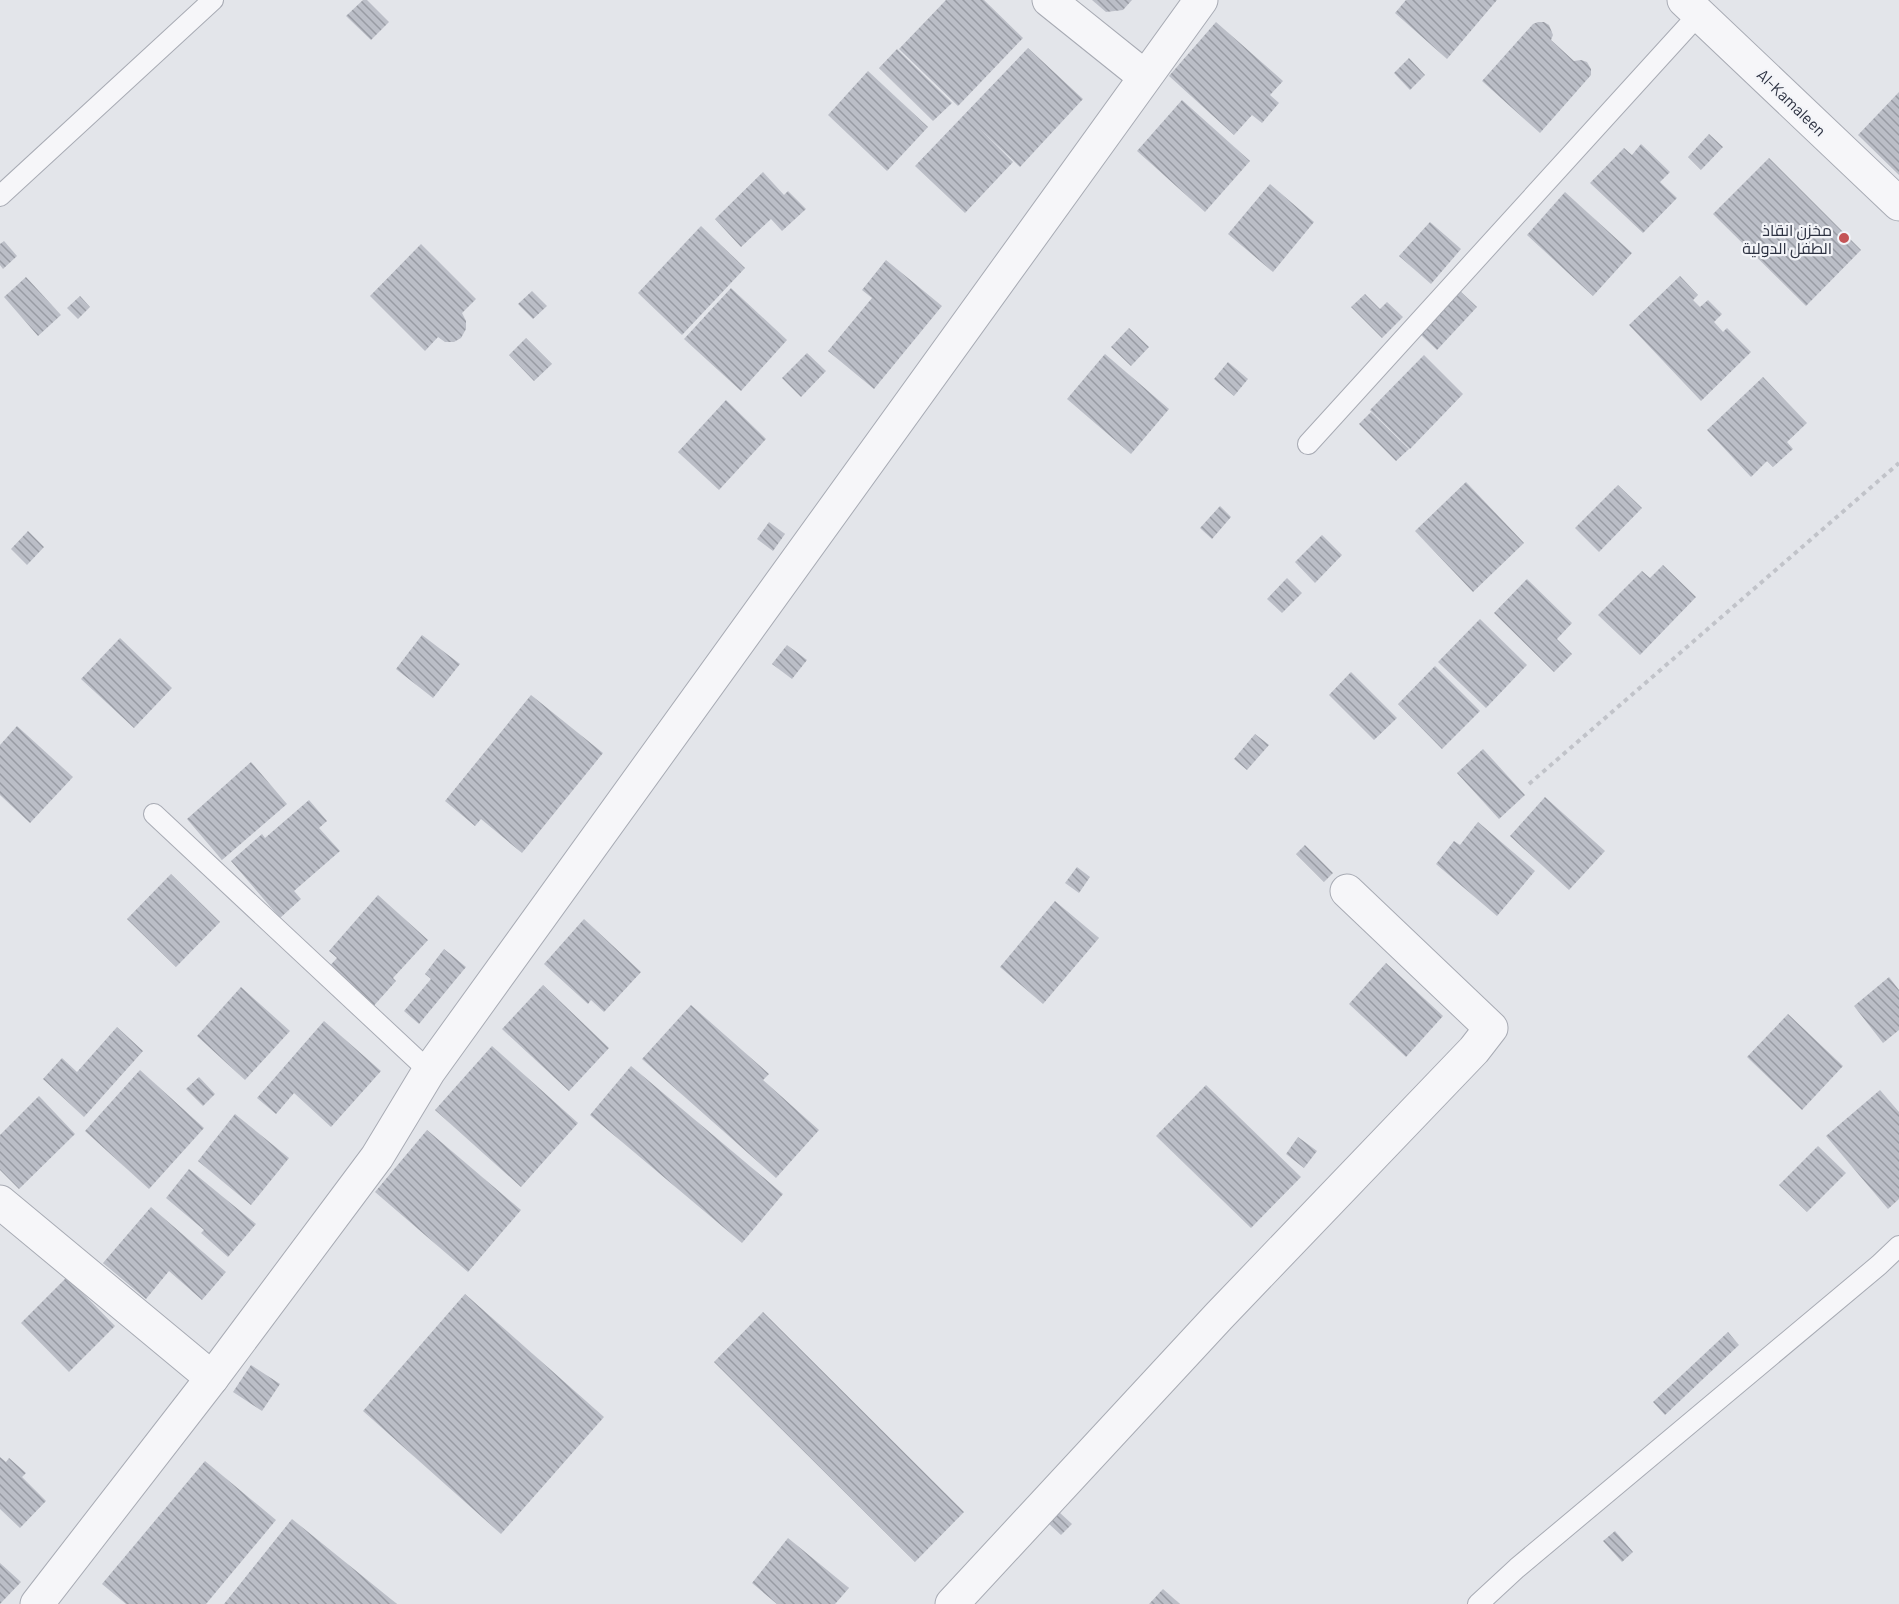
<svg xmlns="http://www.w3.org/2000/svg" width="1899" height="1604" viewBox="0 0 1899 1604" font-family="Barlow,Cairo,sans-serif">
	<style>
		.building { fill: url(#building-back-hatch) }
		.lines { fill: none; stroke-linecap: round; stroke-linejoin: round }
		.service-casing { stroke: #a8abb4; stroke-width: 22 }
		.minor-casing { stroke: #a8abb4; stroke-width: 35 }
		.tertiary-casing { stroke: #a8abb4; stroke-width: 35 }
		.path { stroke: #c1c3c9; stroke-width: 4; stroke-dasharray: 4.5 4.5; stroke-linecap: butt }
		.service { stroke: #f6f6f9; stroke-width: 20 }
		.minor { stroke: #f6f6f9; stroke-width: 33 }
		.tertiary { stroke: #f6f6f9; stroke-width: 33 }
		.poi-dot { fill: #c45456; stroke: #f3f4f8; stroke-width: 2 }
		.labels { text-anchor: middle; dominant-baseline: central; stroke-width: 4.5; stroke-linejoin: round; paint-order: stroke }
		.street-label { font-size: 16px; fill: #2c3141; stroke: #f3f4f8 }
		.poi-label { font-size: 16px; fill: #2c3141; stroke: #f3f4f8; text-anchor: end }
	</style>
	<defs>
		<pattern id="building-back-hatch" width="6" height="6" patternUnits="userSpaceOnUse" patternTransform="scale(1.5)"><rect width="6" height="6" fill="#bbbec7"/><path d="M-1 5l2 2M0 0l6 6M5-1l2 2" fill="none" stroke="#989ba3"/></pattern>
	</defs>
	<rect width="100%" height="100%" fill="#e3e5ea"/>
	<g class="building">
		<polygon points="363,0 367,0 389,22 371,40 346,16"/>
		<polygon points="946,0 984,0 1023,38 958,106 899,49"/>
		<polygon points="1092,0 1132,0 1123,10 1106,12"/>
		<polygon points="1406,0 1497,0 1447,59 1395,13"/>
		<polygon points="1216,22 1283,81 1270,95 1279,103 1262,123 1252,115 1234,135 1169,76"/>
		<polygon points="1538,22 1544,22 1549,25 1553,35 1551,40 1574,61 1581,60 1587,62 1591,69 1591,75 1540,133 1482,81 1533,24"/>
		<polygon points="1028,48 1083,99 1020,167 978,127 1013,162 965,213 915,166"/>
		<polygon points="897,49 952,103 933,121 879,68"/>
		<polygon points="1409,58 1425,75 1410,90 1394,73"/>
		<polygon points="868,71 928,127 887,171 828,115"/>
		<polygon points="1899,92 1899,175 1858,135"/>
		<polygon points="1182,100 1250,161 1205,212 1137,151"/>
		<polygon points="1709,134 1723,147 1701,170 1688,157"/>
		<polygon points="1641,144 1670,172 1660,182 1677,198 1643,233 1590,183 1624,148 1632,155"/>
		<polygon points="1769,158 1861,250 1806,306 1713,214"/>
		<polygon points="763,172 784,195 788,191 806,209 782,231 771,219 741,247 715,219"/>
		<polygon points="1270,184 1314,222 1273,272 1228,234"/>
		<polygon points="1565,192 1632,253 1593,296 1527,235"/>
		<polygon points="1430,222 1461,249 1431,284 1399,256"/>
		<polygon points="701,226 745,268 682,335 638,293"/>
		<polygon points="4,241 17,256 3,269 0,265 0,244"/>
		<polygon points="421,244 476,299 462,313 466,321 466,329 461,338 454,342 445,342 438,337 425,351 370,296"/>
		<polygon points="886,260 942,306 874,389 828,351 872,298 862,290"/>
		<polygon points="1680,276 1698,295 1693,300 1700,307 1708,300 1722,314 1714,322 1723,332 1727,328 1751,352 1701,401 1629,325"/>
		<polygon points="26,277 61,315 38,336 4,297"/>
		<polygon points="731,288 787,340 741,391 684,339"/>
		<polygon points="532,291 547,306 533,319 518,304"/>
		<polygon points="1460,291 1477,307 1437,350 1420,334"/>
		<polygon points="1365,294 1380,309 1387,302 1403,317 1382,338 1351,307"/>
		<polygon points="80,296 90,307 78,319 67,308"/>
		<polygon points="1129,328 1149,347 1131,366 1111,347"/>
		<polygon points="526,338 552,364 534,381 509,355"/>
		<polygon points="807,353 826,371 801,397 782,378"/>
		<polygon points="1105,354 1169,409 1131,454 1067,399"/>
		<polygon points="1424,355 1463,394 1410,449 1370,410"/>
		<polygon points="1228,362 1248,379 1234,396 1214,379"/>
		<polygon points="1763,377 1807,423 1787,442 1793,449 1773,467 1767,461 1751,477 1707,430"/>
		<polygon points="726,400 766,439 719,490 678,452"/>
		<polygon points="1371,412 1409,449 1396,461 1359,424"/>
		<polygon points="1466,482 1524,543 1473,592 1415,531"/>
		<polygon points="1618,485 1642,508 1599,552 1575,528"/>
		<polygon points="1220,506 1231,517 1212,539 1200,528"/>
		<polygon points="769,522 785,534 773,551 757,539"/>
		<polygon points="28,531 44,547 27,565 11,549"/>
		<polygon points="1322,535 1342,555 1315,583 1295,562"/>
		<polygon points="1663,565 1696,597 1640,655 1598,615 1642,571 1650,578"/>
		<polygon points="1287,578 1302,593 1282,613 1267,599"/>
		<polygon points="1527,579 1572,623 1557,639 1572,654 1554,672 1494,613"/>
		<polygon points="1480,619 1527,665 1486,708 1438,662"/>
		<polygon points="422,635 460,664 433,698 396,669"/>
		<polygon points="120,638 172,688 134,728 81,679"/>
		<polygon points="787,645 807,660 792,679 772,664"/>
		<polygon points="1435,666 1480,711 1442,749 1398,704"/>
		<polygon points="1351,672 1397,718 1374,740 1329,695"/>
		<polygon points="531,695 603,753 522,853 481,819 475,826 445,801"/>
		<polygon points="17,726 73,777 30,823 0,795 0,745"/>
		<polygon points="1255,734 1269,745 1247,770 1234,759"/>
		<polygon points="1483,749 1525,795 1499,819 1457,773"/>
		<polygon points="251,762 287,804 222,860 187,819"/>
		<polygon points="1545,797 1605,851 1569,890 1510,836"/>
		<polygon points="309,800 327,821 319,828 340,851 294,891 301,899 280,918 231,861 262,834 265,838"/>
		<polygon points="1478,822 1535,871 1497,916 1436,864 1454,841 1460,845"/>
		<polygon points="1305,845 1333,873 1324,882 1296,854"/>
		<polygon points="1077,867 1090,877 1079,893 1065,883"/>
		<polygon points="171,874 220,922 176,967 127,919"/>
		<polygon points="378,895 428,940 393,978 396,981 370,1010 326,970 337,958 329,951"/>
		<polygon points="1055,901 1099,938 1043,1004 1000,967"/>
		<polygon points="584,919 641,972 604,1012 591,1000 588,1004 544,964"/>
		<polygon points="444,949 466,967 419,1024 404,1011 431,979 425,974"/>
		<polygon points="1386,963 1443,1016 1406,1057 1349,1004"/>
		<polygon points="1889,977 1899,990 1899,1030 1883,1043 1854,1006"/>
		<polygon points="543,985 609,1048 569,1091 502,1029"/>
		<polygon points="241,987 290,1031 245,1080 197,1036"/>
		<polygon points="691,1005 769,1074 763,1080 819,1130 776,1178 642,1059"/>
		<polygon points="1788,1014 1843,1066 1802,1110 1747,1057"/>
		<polygon points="324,1021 381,1071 331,1127 294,1093 276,1114 257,1098"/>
		<polygon points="117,1027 143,1051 84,1117 43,1079 62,1058 77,1072"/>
		<polygon points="492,1046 578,1123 521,1187 435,1110"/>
		<polygon points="631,1066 783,1194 742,1243 590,1115"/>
		<polygon points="140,1070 204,1128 149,1189 85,1131"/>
		<polygon points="199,1077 215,1094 203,1106 186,1089"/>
		<polygon points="1206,1085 1301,1177 1251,1228 1156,1136"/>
		<polygon points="1880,1090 1899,1112 1899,1199 1888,1209 1826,1136"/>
		<polygon points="39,1096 75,1134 19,1189 0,1170 0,1135"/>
		<polygon points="235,1114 289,1158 251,1205 198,1161"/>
		<polygon points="427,1130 521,1210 468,1272 375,1192"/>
		<polygon points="1298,1137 1317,1151 1304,1168 1286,1154"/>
		<polygon points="1818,1146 1846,1173 1807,1212 1779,1185"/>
		<polygon points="189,1169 256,1224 228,1257 201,1233 204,1230 166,1198"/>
		<polygon points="151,1207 226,1272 202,1300 169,1271 146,1299 103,1263"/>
		<polygon points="67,1277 115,1326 69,1372 21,1323"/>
		<polygon points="465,1294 604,1417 501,1534 363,1411"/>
		<polygon points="763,1312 964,1512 915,1562 714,1362"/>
		<polygon points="1728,1332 1739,1345 1665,1415 1653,1402"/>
		<polygon points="251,1365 280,1384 262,1411 233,1392"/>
		<polygon points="0,1457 6,1462 9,1458 26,1473 22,1477 46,1501 20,1528 0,1509"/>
		<polygon points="205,1461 276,1520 206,1604 126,1604 102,1584"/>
		<polygon points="1059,1512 1072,1524 1061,1535 1048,1523"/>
		<polygon points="292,1519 397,1604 224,1604"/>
		<polygon points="1615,1531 1633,1552 1622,1562 1603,1541"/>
		<polygon points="788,1538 849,1588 835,1604 777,1604 752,1583"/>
		<polygon points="0,1563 21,1582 0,1604"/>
		<polygon points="1163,1589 1180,1604 1149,1604"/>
	</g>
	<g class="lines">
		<g class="service-casing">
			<g id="service">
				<polyline points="0,196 213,0"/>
				<polyline points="1308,444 1699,14"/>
				<polyline points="154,814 429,1071"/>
				<polyline points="1478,1604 1517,1568 1879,1265 1899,1246"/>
			</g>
		</g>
		<g class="minor-casing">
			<g id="minor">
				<polyline points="1684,0 1899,204"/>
				<polyline points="0,1202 212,1378"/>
				<polyline points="952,1604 1219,1316 1474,1050 1491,1028 1347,891"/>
			</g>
		</g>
		<g class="tertiary-casing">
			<g id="tertiary">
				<polyline points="1049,0 1145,77"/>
				<polyline points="37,1604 212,1378 377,1157 429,1071 1201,0"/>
			</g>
		</g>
		<polyline class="path" points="1529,784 1899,463"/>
		<use href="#service" class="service"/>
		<use href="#minor" class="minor"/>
		<use href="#tertiary" class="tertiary"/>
	</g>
	<circle class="poi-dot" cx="1844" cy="238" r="6"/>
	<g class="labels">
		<g class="street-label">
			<text transform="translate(1792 102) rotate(44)">Al-Kamaleen</text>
		</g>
		<g class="poi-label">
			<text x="1832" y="229">مخزن انقاذ<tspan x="1832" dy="18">الطفل الدولية</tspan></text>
		</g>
	</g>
</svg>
